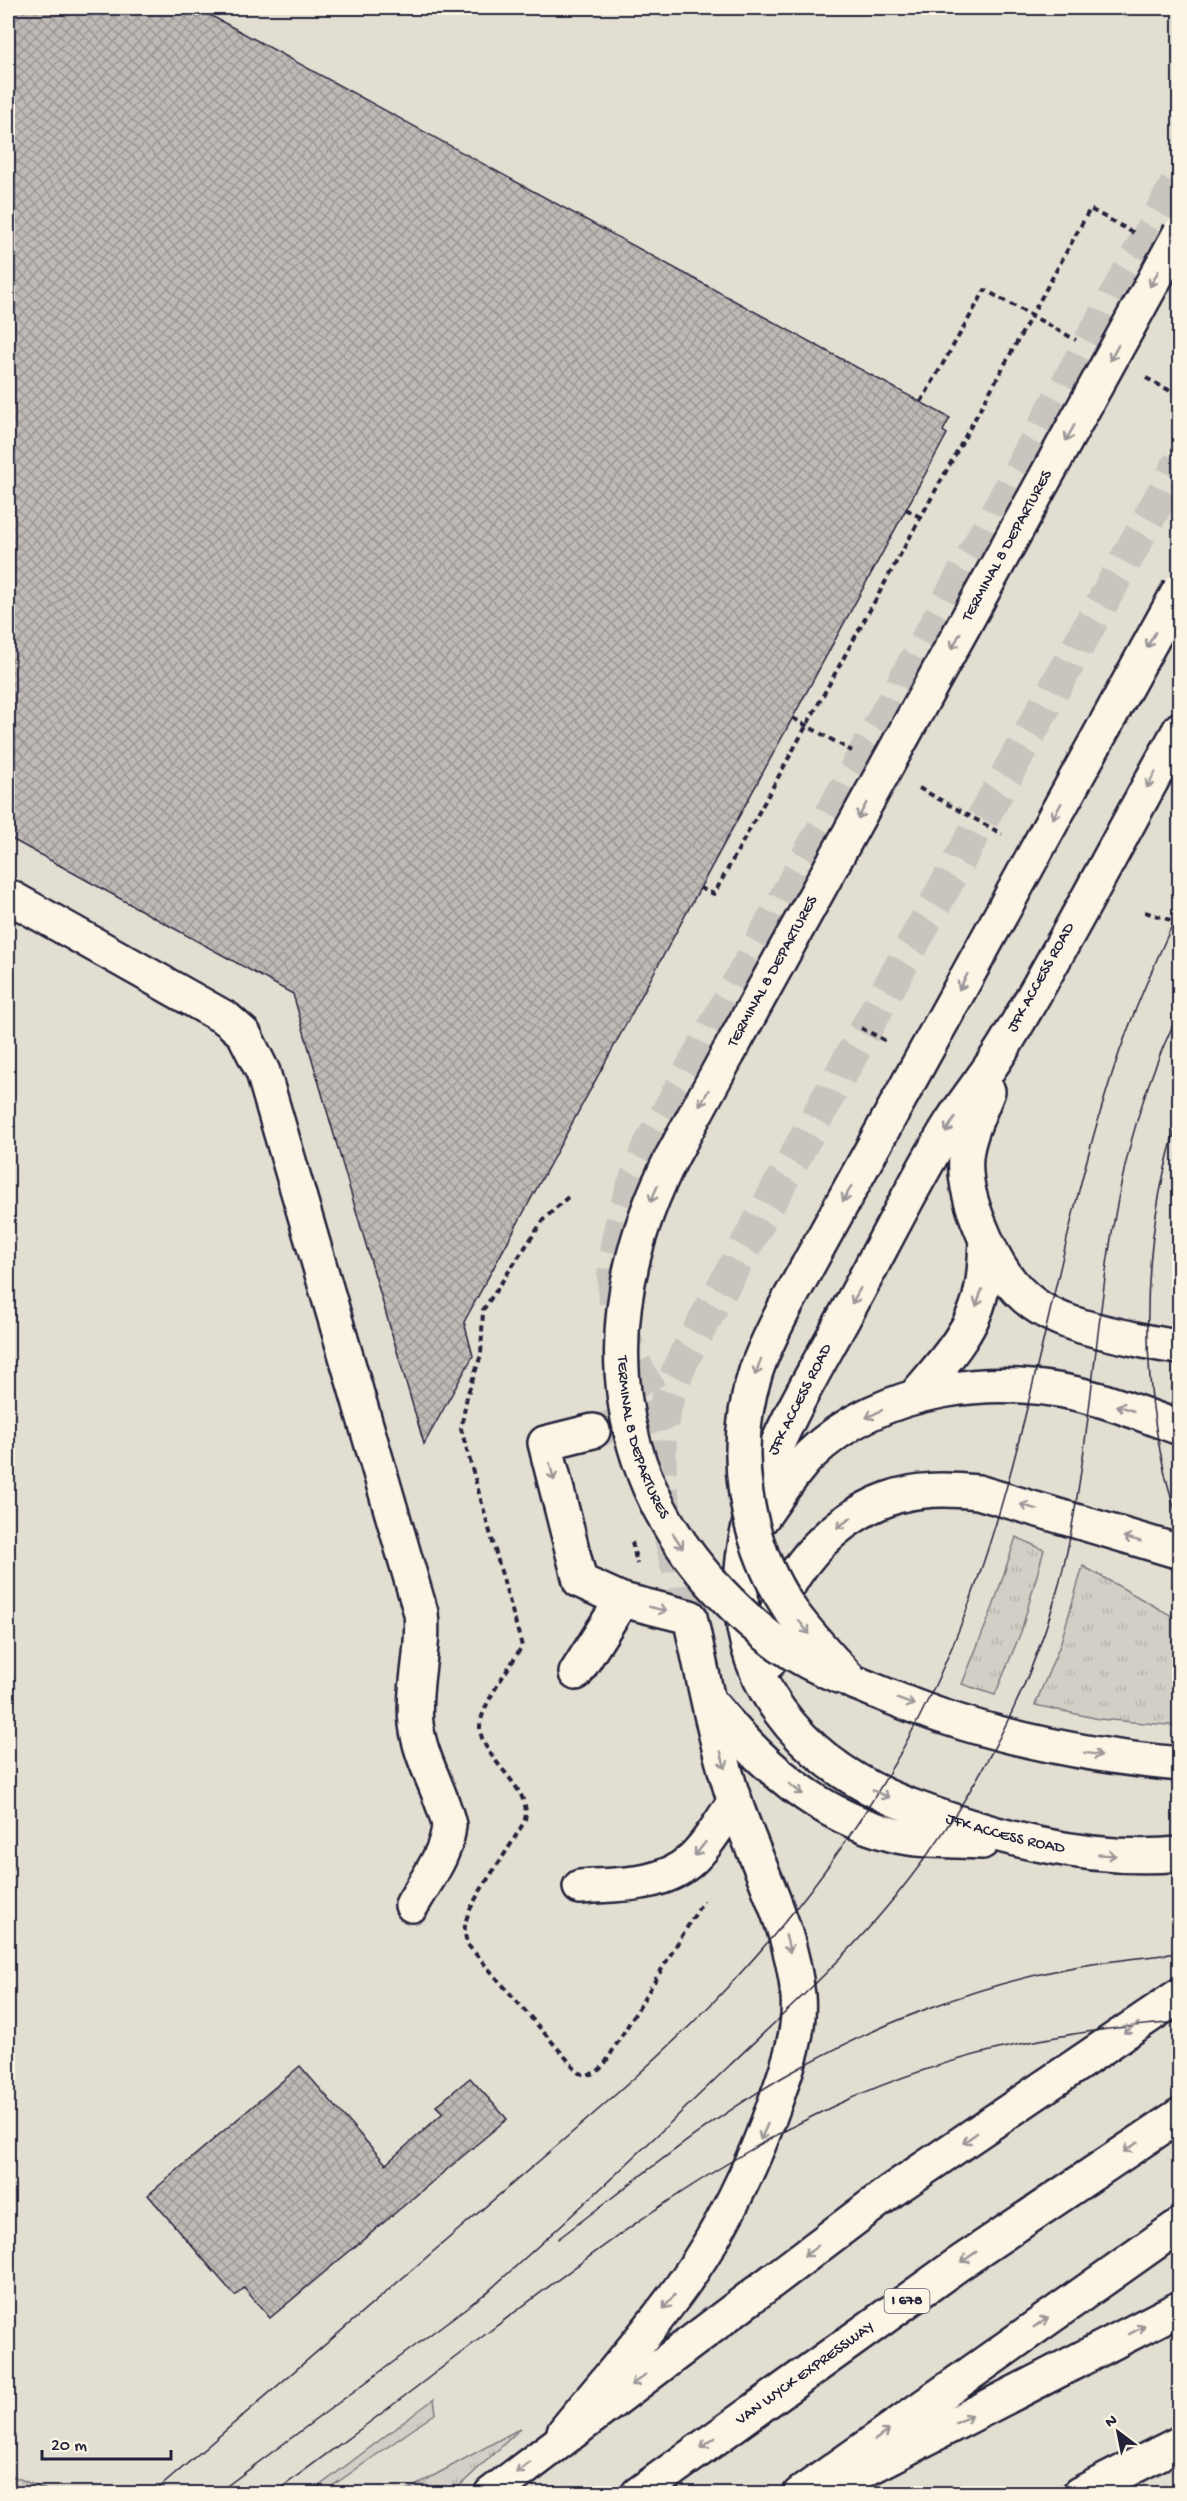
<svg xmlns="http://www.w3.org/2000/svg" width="1187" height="2501" viewBox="0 0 1187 2501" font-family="'Gochi Hand',sans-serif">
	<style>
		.built { fill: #e3ded2 }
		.grass { fill: url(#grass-tufts); stroke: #7b7880; stroke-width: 1.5 }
		.building { fill: url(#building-cross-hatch); stroke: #22223b; stroke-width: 1.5 }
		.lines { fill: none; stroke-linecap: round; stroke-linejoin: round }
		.minor-tunnel { stroke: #c9c4bd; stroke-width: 33; stroke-dasharray: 33 16; stroke-linecap: butt }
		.minor-casing { stroke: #22223b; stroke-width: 38 }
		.highway-casing { stroke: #22223b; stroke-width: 38 }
		.path { stroke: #22223b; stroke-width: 4; stroke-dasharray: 6 4.5; stroke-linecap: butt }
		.minor { stroke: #fcf5e5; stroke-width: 33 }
		.highway { stroke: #fcf5e5; stroke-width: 33 }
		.tram { stroke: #22223b; stroke-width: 1.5 }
		.minor-bridge-casing { stroke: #22223b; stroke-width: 38; stroke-linecap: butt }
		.path-bridge { stroke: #22223b; stroke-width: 4; stroke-dasharray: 6 4.5; stroke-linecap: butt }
		.minor-bridge { stroke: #fcf5e5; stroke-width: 33 }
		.oneway { stroke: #9a9698 }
		.labels { text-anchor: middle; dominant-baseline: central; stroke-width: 5; stroke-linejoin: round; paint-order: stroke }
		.shield { fill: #fcf5e5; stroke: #63616e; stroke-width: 1.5 }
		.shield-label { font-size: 15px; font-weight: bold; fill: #22223b }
		.street-label { font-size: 16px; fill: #22223b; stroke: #fcf5e5 }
	</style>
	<defs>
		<pattern id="grass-tufts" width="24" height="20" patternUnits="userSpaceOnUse" patternTransform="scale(1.5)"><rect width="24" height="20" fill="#d4cfc6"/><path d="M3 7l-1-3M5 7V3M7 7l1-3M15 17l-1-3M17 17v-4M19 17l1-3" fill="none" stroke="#b6b1ab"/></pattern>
		<pattern id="building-cross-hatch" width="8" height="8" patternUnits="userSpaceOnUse" patternTransform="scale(1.5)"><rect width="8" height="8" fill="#bfbab6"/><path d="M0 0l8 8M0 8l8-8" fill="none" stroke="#9b9795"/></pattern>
	</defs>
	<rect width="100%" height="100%" fill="#f3edde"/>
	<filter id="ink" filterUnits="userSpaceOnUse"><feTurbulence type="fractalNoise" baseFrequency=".0167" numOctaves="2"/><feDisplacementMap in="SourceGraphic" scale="12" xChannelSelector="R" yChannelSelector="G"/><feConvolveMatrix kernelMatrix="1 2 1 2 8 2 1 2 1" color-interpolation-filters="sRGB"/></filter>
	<g filter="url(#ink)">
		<polygon class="built" points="8,8 1179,8 1179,2493 8,2494"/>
		<g class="grass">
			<polygon points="1016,1537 1044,1550 1021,1632 995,1695 962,1684 993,1607"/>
			<polygon points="1083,1566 1179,1620 1179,1726 1099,1719 1035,1705 1060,1645"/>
			<polygon points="434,2399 436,2413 322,2493 310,2493"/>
			<polygon points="521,2428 452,2493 402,2493"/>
			<polygon points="8,2474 53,2493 8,2493"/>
		</g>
		<g class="building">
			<polygon points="8,8 197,8 950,418 943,431 947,434 464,1322 473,1356 424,1444 293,994 8,837"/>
			<polygon points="300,2066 386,2164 443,2113 436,2106 470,2078 507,2119 270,2318 244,2288 235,2296 148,2195"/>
		</g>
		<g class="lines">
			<g class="minor-tunnel">
				<path d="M593,1431L664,1414C596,1311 603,1253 650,1144L1180,178"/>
				<path d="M690,1617C675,1553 650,1480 664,1413C668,1394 676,1375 684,1357L1180,462"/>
			</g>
			<g class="minor-casing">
				<g id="minor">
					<path id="s1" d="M1180,729C1122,833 1068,939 1007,1041C990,1070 968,1096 950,1124C911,1187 878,1256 842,1321C796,1405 740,1495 741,1594C742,1697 816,1770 908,1805C993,1837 1088,1863 1180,1854"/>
					<path d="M8,896L227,1019L244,1034L263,1072L421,1613C425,1650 412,1687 416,1724C420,1759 441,1790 449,1825C447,1854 426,1880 412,1905"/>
					<path d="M988,1091C980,1112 968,1135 966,1157C964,1180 972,1207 981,1228C1011,1303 1045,1320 1121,1336C1140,1340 1160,1345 1180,1347"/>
					<polyline points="680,1142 728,1054"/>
					<path d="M915,1396C941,1365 976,1329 982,1287C985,1272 985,1256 986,1241"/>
					<path d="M762,1518C777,1497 791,1475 809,1456C881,1385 1003,1371 1097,1399C1125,1407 1152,1418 1180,1428"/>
					<path d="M769,1662C765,1593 824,1522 888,1499C917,1488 948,1489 978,1492L1180,1552"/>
					<polyline points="576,1673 622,1600"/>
					<path d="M851,1681C881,1693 911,1706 941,1716C1019,1742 1098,1757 1180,1764"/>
					<path d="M713,1706C763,1766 817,1815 894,1835C921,1842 954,1840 982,1842"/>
					<path d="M580,1887C616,1884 661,1887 690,1861C708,1845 721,1821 735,1801"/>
					<path d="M564,2432C603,2384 645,2337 681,2287C722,2230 754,2163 777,2097C788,2066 801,2030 798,1996C792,1927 757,1866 735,1802C715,1743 704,1679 690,1617L622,1600L580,1581L545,1443L593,1431"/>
				</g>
			</g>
			<g class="highway-casing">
				<g id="highway">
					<polyline points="849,2478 1180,2308"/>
					<polyline points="491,2494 891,2191 1180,1995"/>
					<path id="s2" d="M638,2494L957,2265L1180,2115"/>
					<polyline points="800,2494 1180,2225"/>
					<polyline points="1079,2494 1180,2443"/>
				</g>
			</g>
			<g class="path">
				<polyline points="906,509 920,517"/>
				<polyline points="793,718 852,751"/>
				<polyline points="919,788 1002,834"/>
				<polyline points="700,888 714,894 1090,209 1134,233"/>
				<polyline points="1145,912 1180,923"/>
				<polyline points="861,1028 886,1041"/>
				<path d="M568,1197L544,1219L483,1310L481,1355L467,1396L461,1429L522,1646C511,1666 482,1703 480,1726C479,1758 533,1787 525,1819C523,1825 517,1833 514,1839C502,1860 467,1904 465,1926C464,1932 466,1938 467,1944L579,2073C590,2076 596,2074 604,2065L703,1901"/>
				<polyline points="632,1542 637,1564"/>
			</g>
			<use href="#minor" class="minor"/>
			<use href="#highway" class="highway"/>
			<g class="tram">
				<path d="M1180,1114C1138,1244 1136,1396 1180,1526"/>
				<path d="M558,2239C631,2184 703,2124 783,2077C874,2025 977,1984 1080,1966C1113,1960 1146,1957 1180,1953"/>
				<path d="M484,2295C568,2220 649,2144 729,2066C780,2017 834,1969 880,1915C971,1809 1043,1676 1070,1537C1104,1361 1096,1175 1180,1011"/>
				<path d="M152,2494C256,2404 360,2314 464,2225C559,2143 663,2060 746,1967C831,1873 903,1764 952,1647C1027,1468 1050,1274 1107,1090C1126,1027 1153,967 1180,908"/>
				<polyline points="216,2494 490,2290"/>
				<path d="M273,2494C333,2449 394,2405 453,2359C576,2266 695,2171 836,2105C943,2055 1062,2030 1180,2022"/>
			</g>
			<g class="minor-bridge-casing">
				<g id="minor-bridge">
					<path id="s3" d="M728,1054L1180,233"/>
					<path id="s4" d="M680,1142C596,1292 597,1462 719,1591C757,1631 792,1659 844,1678"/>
					<path d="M851,1681C830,1657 807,1634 789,1608C744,1540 730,1449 756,1371C763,1350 774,1329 784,1309L1180,589"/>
				</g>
			</g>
			<g class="path-bridge">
				<polyline points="1146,378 1180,396"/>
				<polyline points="921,402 985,290 1076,340"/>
			</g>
			<use href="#minor-bridge" class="minor-bridge"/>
		</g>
		<defs><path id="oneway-shaft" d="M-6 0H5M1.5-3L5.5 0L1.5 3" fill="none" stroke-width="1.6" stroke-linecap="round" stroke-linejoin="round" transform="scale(1.5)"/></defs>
		<g class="oneway">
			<use href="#oneway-shaft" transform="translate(1154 279) rotate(119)"/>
			<use href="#oneway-shaft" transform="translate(1114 353) rotate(119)"/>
			<use href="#oneway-shaft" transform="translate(1070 433) rotate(119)"/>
			<use href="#oneway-shaft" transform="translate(1151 640) rotate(119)"/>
			<use href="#oneway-shaft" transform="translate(956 641) rotate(119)"/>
			<use href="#oneway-shaft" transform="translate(1151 780) rotate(119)"/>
			<use href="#oneway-shaft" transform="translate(862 811) rotate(119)"/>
			<use href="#oneway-shaft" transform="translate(1057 811) rotate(119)"/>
			<use href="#oneway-shaft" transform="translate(963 982) rotate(119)"/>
			<use href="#oneway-shaft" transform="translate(704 1098) rotate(119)"/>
			<use href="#oneway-shaft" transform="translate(950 1125) rotate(122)"/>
			<use href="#oneway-shaft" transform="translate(654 1194) rotate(113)"/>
			<use href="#oneway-shaft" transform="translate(847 1194) rotate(119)"/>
			<use href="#oneway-shaft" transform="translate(856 1296) rotate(119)"/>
			<use href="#oneway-shaft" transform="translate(979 1298) rotate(109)"/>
			<use href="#oneway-shaft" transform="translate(758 1367) rotate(111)"/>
			<use href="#oneway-shaft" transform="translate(1125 1408) rotate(-161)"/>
			<use href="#oneway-shaft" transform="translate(874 1414) rotate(154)"/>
			<use href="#oneway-shaft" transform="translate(552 1472) rotate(76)"/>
			<use href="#oneway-shaft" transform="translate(1029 1507) rotate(-163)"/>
			<use href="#oneway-shaft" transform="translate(844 1523) rotate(145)"/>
			<use href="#oneway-shaft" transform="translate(1132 1539) rotate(-165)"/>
			<use href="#oneway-shaft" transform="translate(678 1541) rotate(56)"/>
			<use href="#oneway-shaft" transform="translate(658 1609) rotate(14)"/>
			<use href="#oneway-shaft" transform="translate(804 1627) rotate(52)"/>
			<use href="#oneway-shaft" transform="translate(906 1702) rotate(21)"/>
			<use href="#oneway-shaft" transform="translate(1093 1754) rotate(9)"/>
			<use href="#oneway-shaft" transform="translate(723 1760) rotate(75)"/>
			<use href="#oneway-shaft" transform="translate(796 1789) rotate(38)"/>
			<use href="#oneway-shaft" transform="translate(881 1794) rotate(24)"/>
			<use href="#oneway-shaft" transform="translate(700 1849) rotate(128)"/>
			<use href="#oneway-shaft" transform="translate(1107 1855) rotate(3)"/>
			<use href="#oneway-shaft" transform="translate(788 1944) rotate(75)"/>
			<use href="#oneway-shaft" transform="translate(1131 2028) rotate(146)"/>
			<use href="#oneway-shaft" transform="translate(764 2132) rotate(114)"/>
			<use href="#oneway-shaft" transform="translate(970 2138) rotate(145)"/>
			<use href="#oneway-shaft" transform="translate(1131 2147) rotate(147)"/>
			<use href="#oneway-shaft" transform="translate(811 2251) rotate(143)"/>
			<use href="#oneway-shaft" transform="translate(969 2257) rotate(145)"/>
			<use href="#oneway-shaft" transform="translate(669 2302) rotate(129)"/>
			<use href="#oneway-shaft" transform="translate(1041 2322) rotate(-35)"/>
			<use href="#oneway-shaft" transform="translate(1137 2330) rotate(-27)"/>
			<use href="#oneway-shaft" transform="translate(638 2380) rotate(143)"/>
			<use href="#oneway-shaft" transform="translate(964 2419) rotate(-27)"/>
			<use href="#oneway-shaft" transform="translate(882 2435) rotate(-36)"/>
			<use href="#oneway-shaft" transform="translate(708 2443) rotate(144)"/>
			<use href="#oneway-shaft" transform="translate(523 2468) rotate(142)"/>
		</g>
	</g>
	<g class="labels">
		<rect class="shield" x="884.5" y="2289" width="45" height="24" rx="4.5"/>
		<g class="shield-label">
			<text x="907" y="2301">I 678</text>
		</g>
		<g class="street-label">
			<text stroke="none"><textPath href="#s3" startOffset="580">TERMINAL 8 DEPARTURES</textPath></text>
			<text stroke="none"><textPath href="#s3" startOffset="94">TERMINAL 8 DEPARTURES</textPath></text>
			<text transform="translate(1042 978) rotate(-61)">JFK ACCESS ROAD</text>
			<text transform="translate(801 1400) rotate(-63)">JFK ACCESS ROAD</text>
			<text stroke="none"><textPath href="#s4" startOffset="309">TERMINAL 8 DEPARTURES</textPath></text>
			<text stroke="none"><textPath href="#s1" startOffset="1365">JFK ACCESS ROAD</textPath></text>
			<text stroke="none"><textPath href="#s2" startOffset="206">VAN WYCK EXPRESSWAY</textPath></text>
		</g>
	</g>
	<rect width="1187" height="2501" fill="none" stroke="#fcf5e5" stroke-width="30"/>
	<rect x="15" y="15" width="1157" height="2471" fill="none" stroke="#22223b" stroke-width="2" filter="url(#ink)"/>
	<g transform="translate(1118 2432) rotate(328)" stroke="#fcf5e5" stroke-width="4.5" paint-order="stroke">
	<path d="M0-4.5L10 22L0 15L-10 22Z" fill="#22223b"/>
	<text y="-9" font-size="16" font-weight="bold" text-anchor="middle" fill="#22223b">N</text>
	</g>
	<path d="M42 2450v9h129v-9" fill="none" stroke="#22223b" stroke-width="3"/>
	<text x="51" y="2450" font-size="18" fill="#22223b" stroke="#fcf5e5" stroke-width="4.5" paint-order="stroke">20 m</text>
</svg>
